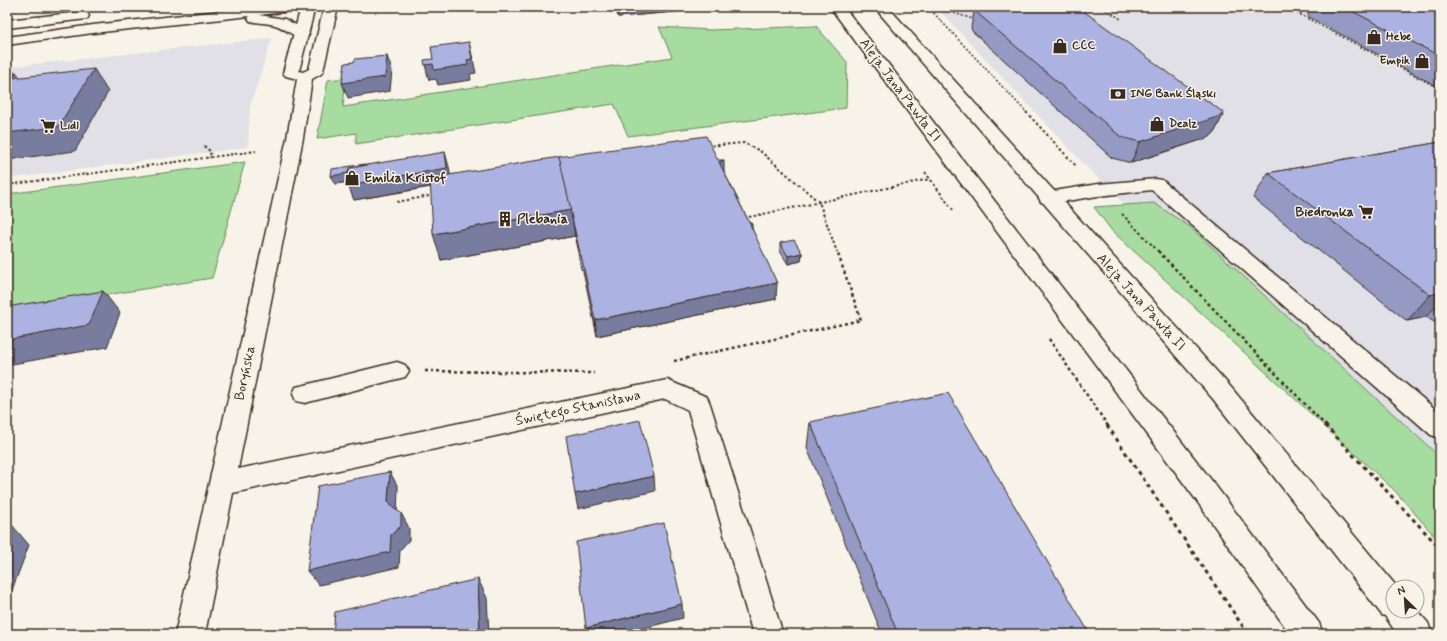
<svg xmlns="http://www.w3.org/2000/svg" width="1447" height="641" viewBox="0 0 1447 641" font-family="Mynerve,sans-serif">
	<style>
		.built { fill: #e0e0e6 }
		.green { fill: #a6dc9f; stroke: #70835e }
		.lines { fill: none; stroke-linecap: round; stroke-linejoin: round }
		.service-casing { stroke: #3b2a1e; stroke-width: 3 }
		.minor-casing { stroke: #3b2a1e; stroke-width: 3 }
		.tertiary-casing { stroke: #3b2a1e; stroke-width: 3 }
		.secondary-casing { stroke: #3b2a1e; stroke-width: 3 }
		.path-far3 { stroke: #3b2a1e; stroke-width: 1.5; stroke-dasharray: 2 2; stroke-linecap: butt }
		.path-far2 { stroke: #3b2a1e; stroke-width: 2; stroke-dasharray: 2.5 2.5; stroke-linecap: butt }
		.path-far1 { stroke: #3b2a1e; stroke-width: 2.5; stroke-dasharray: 3 3; stroke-linecap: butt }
		.path { stroke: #3b2a1e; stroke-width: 3; stroke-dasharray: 4 4; stroke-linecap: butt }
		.service { fill: #f7f3e8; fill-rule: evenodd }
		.minor { fill: #f7f3e8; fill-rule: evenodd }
		.tertiary { fill: #f7f3e8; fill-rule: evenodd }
		.secondary { fill: #f7f3e8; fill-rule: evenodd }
		.wall { fill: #949ac3; stroke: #3b2a1e }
		.shaded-wall { fill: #787d9f; stroke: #3b2a1e }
		.building { fill: #acb3e3; stroke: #3b2a1e }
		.labels { text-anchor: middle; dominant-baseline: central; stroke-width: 3; stroke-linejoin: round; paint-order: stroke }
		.far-poi-label { font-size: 12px; font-weight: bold; fill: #3b2a1e; stroke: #f7f3e8; text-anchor: start }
		.street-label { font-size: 14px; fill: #3b2a1e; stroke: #f7f3e8 }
		.poi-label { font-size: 14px; font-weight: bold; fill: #3b2a1e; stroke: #f7f3e8; text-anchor: start }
	</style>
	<rect width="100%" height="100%" fill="#f7f3e8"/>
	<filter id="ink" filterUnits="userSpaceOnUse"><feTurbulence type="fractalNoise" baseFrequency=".025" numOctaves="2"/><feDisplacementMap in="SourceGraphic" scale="8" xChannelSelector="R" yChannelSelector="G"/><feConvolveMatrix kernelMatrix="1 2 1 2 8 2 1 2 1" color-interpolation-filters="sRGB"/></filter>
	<g filter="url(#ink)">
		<g class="built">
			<polygon points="936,7 1440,7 1440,522 1082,162"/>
			<polygon points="272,38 250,106 248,147 7,179 7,67"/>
		</g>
		<g class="green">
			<polygon points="816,26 847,62 846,108 628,136 614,104 356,144 356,133 317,139 328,80 346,78 343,107 672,57 659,27 711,30"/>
			<polygon points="245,162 212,278 7,311 7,194"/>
			<polygon points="1154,203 1190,227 1440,457 1440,542 1394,490 1112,231 1094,207"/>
		</g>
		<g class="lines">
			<g class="service-casing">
				<g id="service">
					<polygon points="1156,179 1162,180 1440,413 1440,438 1431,435 1152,190 1098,196 1048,204 1041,202 1039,198 1041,194 1048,192 1098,184"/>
					<polygon points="397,362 405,365 409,371 405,377 305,403 296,401 293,394 296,387 305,385"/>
				</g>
			</g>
			<g class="minor-casing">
				<polygon id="minor" points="301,7 315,7 299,71 303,72 309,69 324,7 338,7 323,71 321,74 312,79 303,138 238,469 667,380 707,397 710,404 783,634 753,634 688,410 665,399 233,493 205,634 175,634 287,138 297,79 286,76 283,73"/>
			</g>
			<g class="tertiary-casing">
				<g id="tertiary">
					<polygon points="830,7 844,7 1212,481 1319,623 1323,634 1290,634 1194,497"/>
					<polygon points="874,7 888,7 1229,385 1397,587 1393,587 1393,611 1417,610 1428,623 1432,634 1397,634 1385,616 1382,615 1213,399"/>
				</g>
			</g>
			<g class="secondary-casing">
				<g id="secondary">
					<path d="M255,7H298L296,10L291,11L259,15L285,19L307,31L309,34L307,37C295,40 286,28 275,25C267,23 258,23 250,21L248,18L250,16L93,33L7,45V37L93,25Z"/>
					<polygon points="82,12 87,13 89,16 87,19 7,28 7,20"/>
				</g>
			</g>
			<g class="path-far3">
				<polyline points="928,7 1027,113"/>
				<polyline points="935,7 976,20"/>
				<polyline points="1102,7 1121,19"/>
				<polyline points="1286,7 1440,89"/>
				<polyline points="1301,14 1298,10 1312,8"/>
			</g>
			<g class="path-far2">
				<polyline points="1026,112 1077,167"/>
				<polyline points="204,146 211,152 209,158"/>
				<polyline points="707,146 744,143 760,151 819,202 837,252"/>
				<polyline points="925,172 953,210"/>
				<polyline points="7,185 256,151"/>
				<polyline points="397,202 435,195"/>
				<polyline points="1122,214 1159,252"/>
				<polyline points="744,218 930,179"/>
			</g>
			<g class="path-far1">
				<polyline points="1158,251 1326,426"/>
				<polyline points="1049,339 1108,426"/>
				<polyline points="674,361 861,320 837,251"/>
				<polyline points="425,371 594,373"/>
			</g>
			<g class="path">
				<polyline points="1107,425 1248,634"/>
				<polyline points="1325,425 1440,548"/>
			</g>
			<use href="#service" class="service"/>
			<use href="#minor" class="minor"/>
			<use href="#tertiary" class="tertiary"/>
			<use href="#secondary" class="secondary"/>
		</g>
		<g class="wall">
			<polygon points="615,7 729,7 618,17"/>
			<polygon points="1310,7 1440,7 1440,88 1309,17 1307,12"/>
			<polygon points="975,8 1224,113 1214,133 1210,137 1131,163 1112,158 972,31 971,27"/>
			<polygon points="1440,142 1440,326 1439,325 1426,317 1407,321 1253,198 1268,173"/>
			<polygon points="718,160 749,222 752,224 752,228 776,299 597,336 583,271 581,269 578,253 579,253 573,226 575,236 441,260 431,187 354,200 348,182 335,184 366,165 449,167 450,175"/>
			<polygon points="780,243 802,253 801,261 788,264 780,251"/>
			<polygon points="810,422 1090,634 882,634 807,448"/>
		</g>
		<g class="shaded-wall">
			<polygon points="617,7 729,7 618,17"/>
			<polygon points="469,42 476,73 470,74 471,80 438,85 436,79 429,80 425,65"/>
			<polygon points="387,56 392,70 390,91 348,98 342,83"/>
			<polygon points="94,69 108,92 75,151 7,160 7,133"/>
			<polygon points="16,72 33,95 12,78"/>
			<polygon points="1224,113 1214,133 1210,137 1131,163 1140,142"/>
			<polygon points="445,152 449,167 451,183 354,200 348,185"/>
			<polygon points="724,160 724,176 719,162"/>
			<polygon points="365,164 368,172 368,179 335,184 331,176"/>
			<polygon points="571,210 575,236 441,260 433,234"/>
			<polygon points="802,253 801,261 788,264 788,256"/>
			<polygon points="777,283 776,299 597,336 595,320"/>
			<polygon points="103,291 120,313 107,347 7,365 7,340"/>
			<polygon points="1440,293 1440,302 1426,317 1407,321 1430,295"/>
			<polygon points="390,472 398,487 397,516 388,501"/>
			<polygon points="654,476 655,491 578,509 575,494"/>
			<polygon points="401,513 409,528 409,540 400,550 399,567 319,585 307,571 391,535"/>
			<polygon points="7,519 29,545 9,598 7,599"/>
			<polygon points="478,579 487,598 489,634 480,634"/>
			<polygon points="682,604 683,618 621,634 588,634 586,628"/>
		</g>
		<g class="building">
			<polygon points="985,7 1078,7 1224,113 1220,116 1140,142 1121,137 976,12 975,8"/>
			<polygon points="1344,7 1440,7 1440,56"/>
			<polygon points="469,42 472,59 467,60 468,65 434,70 433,64 425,65 424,60 433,59 431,47"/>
			<polygon points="387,56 385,77 342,83 345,63 354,62 355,59"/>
			<polygon points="94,69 58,127 7,133 7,73 16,72 12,78"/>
			<polygon points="706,136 718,160 724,160 719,162 749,222 752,224 750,224 777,283 595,320 581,255 578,253 580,253 558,157"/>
			<polygon points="1440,142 1440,293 1430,295 1268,173"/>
			<polygon points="445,152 447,168 348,185 349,168"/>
			<polygon points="559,157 571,210 433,234 430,178"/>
			<polygon points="365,164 365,165 349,168 348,173 331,176 332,169"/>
			<polygon points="794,240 802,253 788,256 780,243"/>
			<polygon points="103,291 89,325 7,340 7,307"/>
			<polygon points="948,393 1090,634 898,634 810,422"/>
			<polygon points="640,420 654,476 575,494 566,436"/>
			<polygon points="390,472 388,501 393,508 401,513 401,526 391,535 390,552 307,571 318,486"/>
			<polygon points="664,523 682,604 586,628 576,542"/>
			<polygon points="478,579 480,634 333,634 335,612"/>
		</g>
	</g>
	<defs>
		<g id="shop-bare" transform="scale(1.2)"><path d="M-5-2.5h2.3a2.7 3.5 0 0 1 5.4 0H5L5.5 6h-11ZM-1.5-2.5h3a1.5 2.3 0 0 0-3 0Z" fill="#3b2a1e" stroke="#f7f3e8" stroke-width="2.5" paint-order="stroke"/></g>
		<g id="bank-bare" transform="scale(1.2)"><path d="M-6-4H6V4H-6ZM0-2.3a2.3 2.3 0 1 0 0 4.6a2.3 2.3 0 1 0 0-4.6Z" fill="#3b2a1e" stroke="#f7f3e8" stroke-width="2.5" paint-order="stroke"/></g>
		<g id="supermarket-bare" transform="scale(1.2)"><path d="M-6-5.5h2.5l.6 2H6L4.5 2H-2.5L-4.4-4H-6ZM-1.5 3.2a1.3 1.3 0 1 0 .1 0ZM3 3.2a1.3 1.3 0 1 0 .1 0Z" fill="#3b2a1e" stroke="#f7f3e8" stroke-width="2.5" paint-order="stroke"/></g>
		<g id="building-bare" transform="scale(1.2)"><path d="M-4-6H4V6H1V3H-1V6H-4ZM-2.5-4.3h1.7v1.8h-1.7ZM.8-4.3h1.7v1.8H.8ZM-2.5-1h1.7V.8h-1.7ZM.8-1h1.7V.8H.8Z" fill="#3b2a1e" stroke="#f7f3e8" stroke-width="2.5" paint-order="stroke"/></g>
	</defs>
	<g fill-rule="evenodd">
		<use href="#shop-bare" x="1374" y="37"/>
		<use href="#shop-bare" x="1060" y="46"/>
		<use href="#shop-bare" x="1422" y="61"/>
		<use href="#bank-bare" x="1118" y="94"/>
		<use href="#shop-bare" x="1157" y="124"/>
		<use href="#supermarket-bare" x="48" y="126"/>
		<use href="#shop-bare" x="352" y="178"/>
		<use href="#supermarket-bare" x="1366" y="212"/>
		<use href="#building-bare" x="505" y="219"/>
	</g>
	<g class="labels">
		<g class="far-poi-label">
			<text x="1386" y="37">Hebe</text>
			<text x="1072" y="46">CCC</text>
			<text x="1410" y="61" text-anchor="end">Empik</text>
			<text x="1130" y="94">ING Bank Śląski</text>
			<text x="1169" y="124">Dealz</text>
			<text x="60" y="126">Lidl</text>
		</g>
		<g class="street-label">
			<text transform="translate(900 90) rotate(53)">Aleja Jana Pawła II</text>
			<text transform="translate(1141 302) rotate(48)">Aleja Jana Pawła II</text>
			<text transform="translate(245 373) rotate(-78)">Boryńska</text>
			<text transform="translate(578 408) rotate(-12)">Świętego Stanisława</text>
		</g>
		<g class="poi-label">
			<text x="364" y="178">Emilia Kristof</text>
			<text x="1354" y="212" text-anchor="end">Biedronka</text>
			<text x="517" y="219">Plebania</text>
		</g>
	</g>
	<rect width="1447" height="641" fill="none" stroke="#f7f3e8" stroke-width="24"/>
	<rect x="12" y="12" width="1423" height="617" fill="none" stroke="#3b2a1e" stroke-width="1.5" filter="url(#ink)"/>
	<g transform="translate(1405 599) rotate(335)"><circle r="19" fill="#f7f3e8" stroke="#aca397"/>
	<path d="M0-3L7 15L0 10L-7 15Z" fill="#3b2a1e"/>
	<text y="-6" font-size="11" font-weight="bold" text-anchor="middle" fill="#3b2a1e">N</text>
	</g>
</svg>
